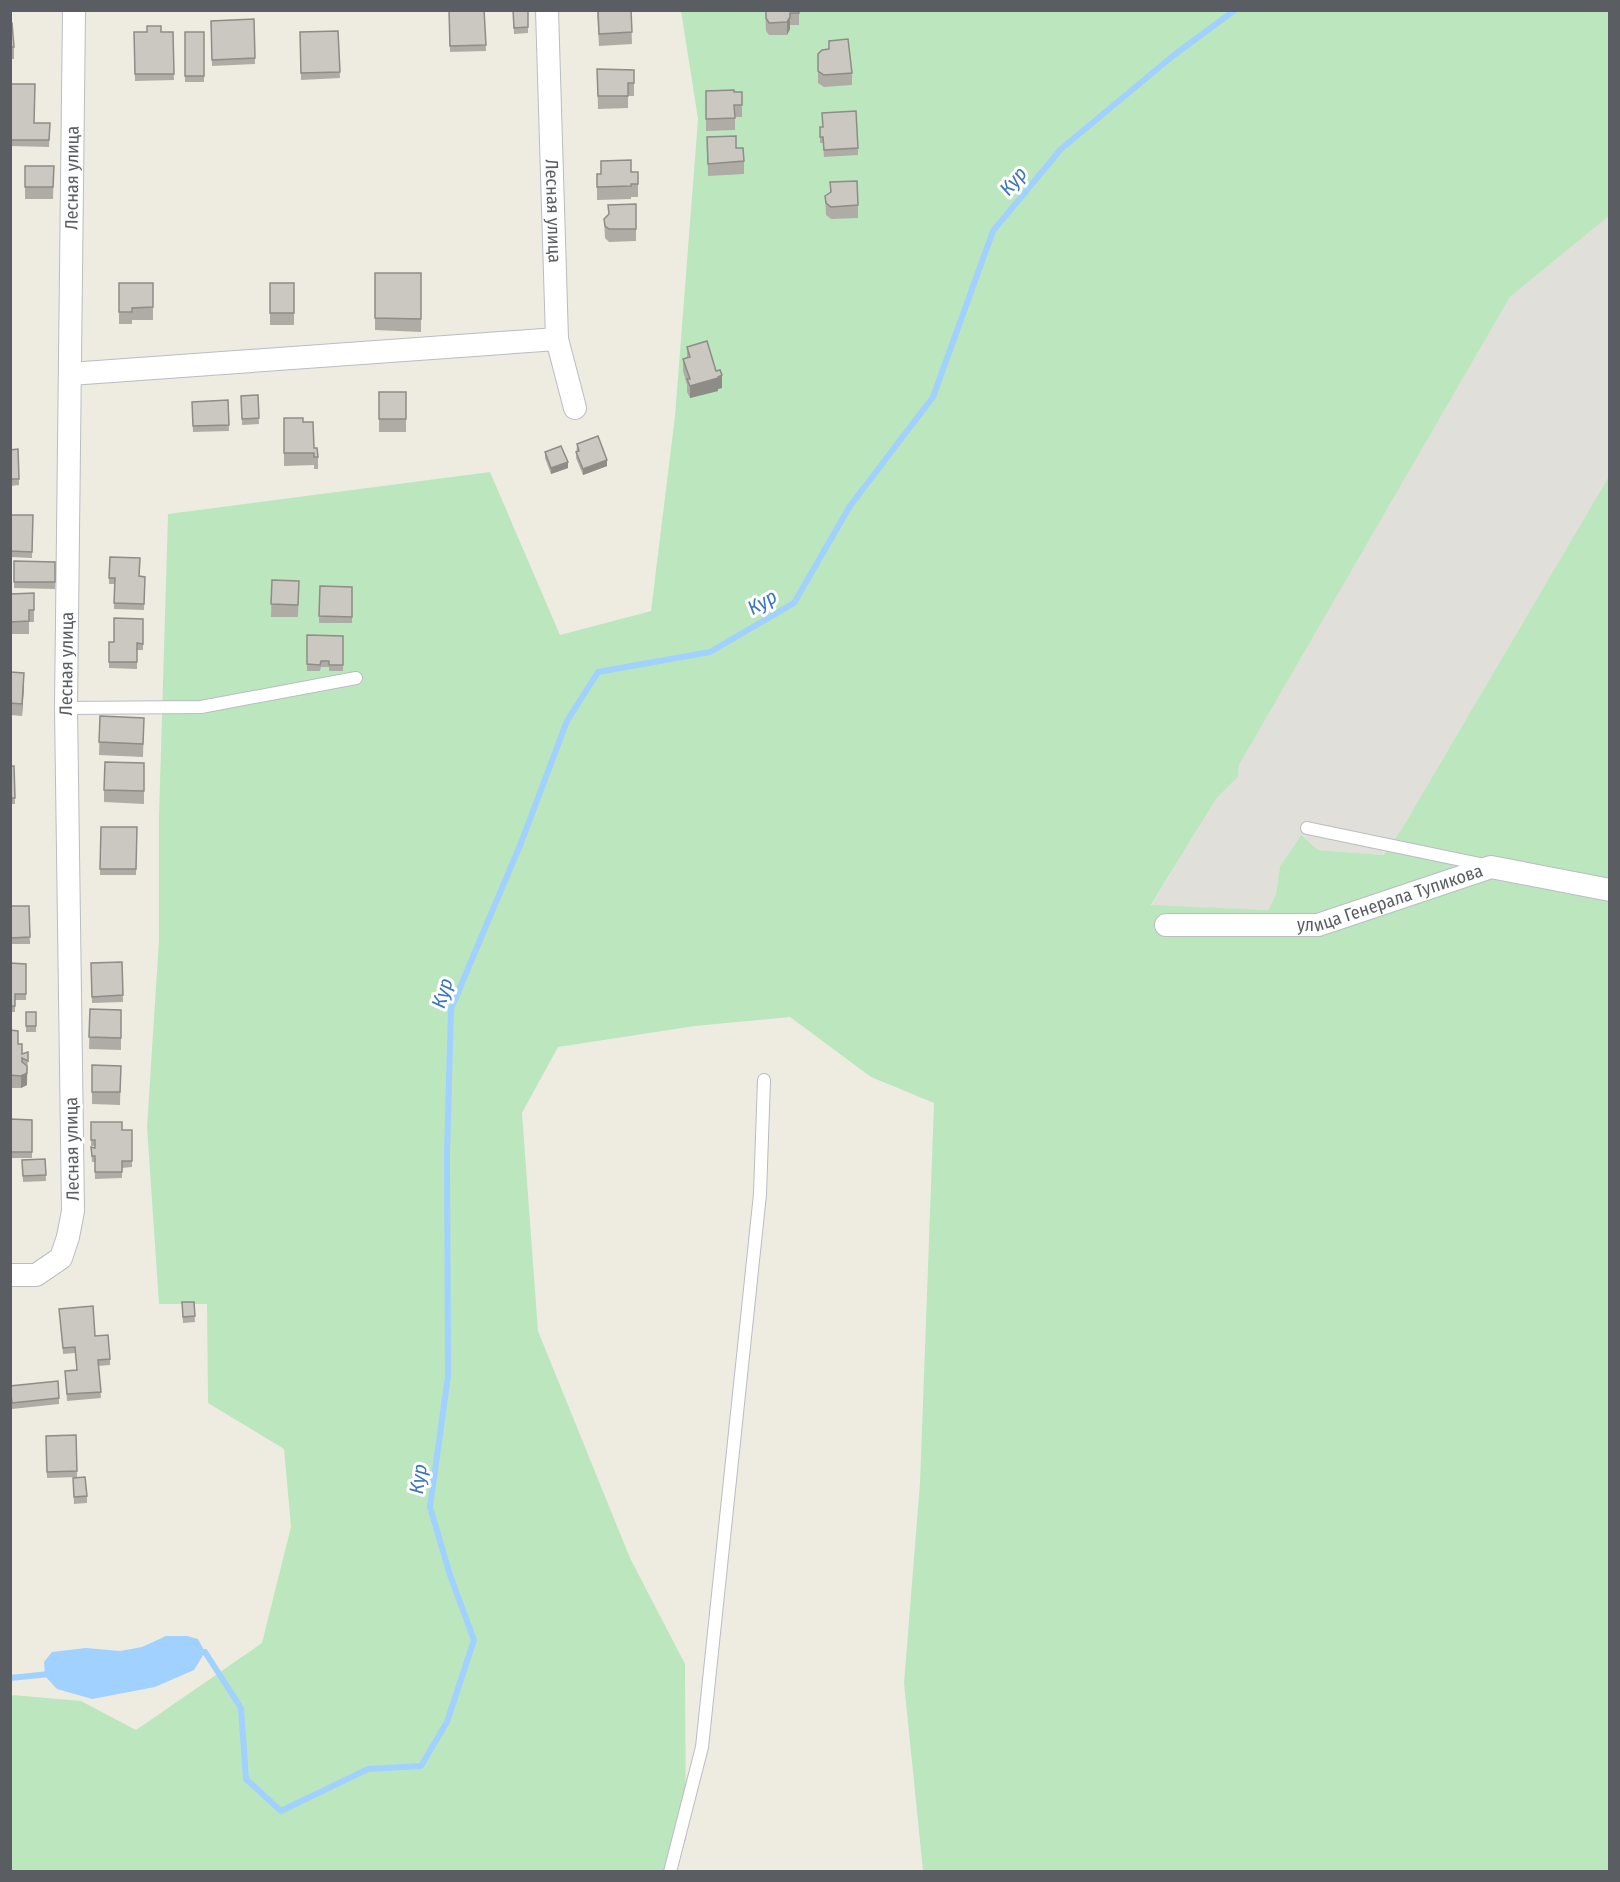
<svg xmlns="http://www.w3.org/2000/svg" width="1620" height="1882" viewBox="0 0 1620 1882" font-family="'Fira Sans Condensed',sans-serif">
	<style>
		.industrial { fill: #e1dfd9 }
		.green { fill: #bce7be }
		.water { fill: #a0d1ff }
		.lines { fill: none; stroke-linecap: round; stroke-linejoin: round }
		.stream { stroke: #a0d1ff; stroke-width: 6 }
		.lane-casing { stroke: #b9bcc1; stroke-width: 14 }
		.street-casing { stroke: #b9bcc1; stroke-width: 24 }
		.lane { stroke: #fff; stroke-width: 12 }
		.street { stroke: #fff; stroke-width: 22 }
		.wall { fill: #afaca6 }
		.shaded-wall { fill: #8e8c87 }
		.building { fill: #cbc8c1; stroke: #8e8c87; stroke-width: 1.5 }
		.labels { text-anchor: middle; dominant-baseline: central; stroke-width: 6; stroke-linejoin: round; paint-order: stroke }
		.street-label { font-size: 18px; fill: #5a5e63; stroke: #fff }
		.water-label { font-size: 20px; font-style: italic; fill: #3b75bf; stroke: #fff }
	</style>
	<rect width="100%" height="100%" fill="#eeece1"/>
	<polygon class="industrial" points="1609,216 1609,476 1401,830 1382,855 1318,850 1301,835 1280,866 1276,894 1268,910 1151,906 1216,799 1238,777 1239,765 1510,297"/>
	<polygon class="green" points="681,11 1609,11 1609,216 1510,297 1239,765 1238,777 1216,799 1151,905 1268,910 1276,894 1280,866 1301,835 1318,850 1383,855 1401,830 1609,476 1609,1871 923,1871 904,1683 920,1483 934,1103 871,1077 790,1017 695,1026 558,1047 522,1113 538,1331 630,1558 685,1664 686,1840 669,1871 11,1872 11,1698 13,1695 81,1701 136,1730 262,1643 291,1527 284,1449 208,1403 207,1304 159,1304 147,1127 159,940 159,816 168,514 490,472 560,635 651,611 675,416 698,119"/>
	<polygon class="water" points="166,1636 187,1636 198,1639 205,1652 194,1670 155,1687 92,1699 57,1689 45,1676 44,1662 52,1652 86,1648 120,1651 142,1647"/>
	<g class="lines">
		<g class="stream">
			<polyline points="197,1652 205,1652 241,1708 246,1779 281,1811 368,1769 421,1766 447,1722 474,1640 450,1575 430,1507 448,1376 447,1154 451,1009 521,843 567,721 598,672 710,652 794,603 850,506 933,397 993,231 1061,149 1174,55 1235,10"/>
			<polyline points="10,1678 50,1674"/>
		</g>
		<g class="lane-casing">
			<g id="lane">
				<polyline points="66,708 201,707 356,678"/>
				<polyline points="1307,828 1485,865"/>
				<polyline points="670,1872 702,1747 760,1194 764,1080"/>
			</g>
		</g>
		<g class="street-casing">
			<g id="street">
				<path id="s1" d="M547,10L557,339L575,408"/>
				<polyline points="70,374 557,339"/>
				<path id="s2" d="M1166,925H1318L1491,867L1610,890"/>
				<path id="s3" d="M10,1275H36L61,1258L68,1237L73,1211L66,708L74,10"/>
			</g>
		</g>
		<use href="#lane" class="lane"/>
		<use href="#street" class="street"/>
	</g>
	<g class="wall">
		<polygon points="449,10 484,10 486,51 450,52"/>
		<polygon points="513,10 528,10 528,33 514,34"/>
		<polygon points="597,10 631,10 632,44 599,46"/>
		<polygon points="765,10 799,10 799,25 790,25 790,29 787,35 769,35 766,31"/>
		<polygon points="254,19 255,64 212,66 211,21"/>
		<polygon points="10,23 14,47 14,59 10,59"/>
		<polygon points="338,31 340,78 301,80 300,32"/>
		<polygon points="134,32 173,32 174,80 135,81"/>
		<rect x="185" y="32" width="19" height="50"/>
		<polygon points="829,49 852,73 852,85 824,87 818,83 818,54"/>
		<polygon points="597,69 634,70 634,96 628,96 628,108 598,109"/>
		<polygon points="10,84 34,123 50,123 49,147 10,146"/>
		<polygon points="706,91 742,92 742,117 735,117 735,130 706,131"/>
		<polygon points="820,127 858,148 858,155 824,157 823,143 820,143"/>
		<polygon points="707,137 736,148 744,161 744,174 708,176"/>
		<polygon points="25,166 54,166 53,199 25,199"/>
		<polygon points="638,172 638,197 631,197 631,199 597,200 597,174"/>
		<polygon points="830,182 858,205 858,218 831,219 826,215 825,196 830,193"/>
		<polygon points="636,204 636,241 609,242 605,238 604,219"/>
		<polygon points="375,273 421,273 421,332 375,330"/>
		<polygon points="119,283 153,283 153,320 132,320 132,324 119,324"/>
		<rect x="270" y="283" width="24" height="42"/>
		<polygon points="687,347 716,371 722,388 718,389 718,391 690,398 687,392 687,385 683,371 683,359 687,358"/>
		<rect x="379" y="392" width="27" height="40"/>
		<polygon points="258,395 259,424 242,425 241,396"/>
		<polygon points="228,400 229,431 193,432 192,402"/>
		<polygon points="284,418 303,422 318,457 318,469 314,469 314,465 284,466"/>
		<polygon points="577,444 607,466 583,475 576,458"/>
		<polygon points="18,449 19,485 10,486 10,450"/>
		<polygon points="545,452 568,468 551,474 545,458"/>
		<polygon points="11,515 33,515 32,558 10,557"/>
		<polygon points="14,561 55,562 55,589 14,588"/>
		<polygon points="145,577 144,610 114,609 114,584 109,584 109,578"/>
		<polygon points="272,580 299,581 298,617 271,617"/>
		<polygon points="320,586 352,587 352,623 319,623"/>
		<polygon points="34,593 34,622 29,622 29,634 10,634 10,594"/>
		<polygon points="143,619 143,650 137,650 137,669 109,668 109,642 114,642"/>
		<polygon points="307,635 343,636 343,671 329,671 329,667 321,667 320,671 307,671"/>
		<polygon points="10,672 24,685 22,716 10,715"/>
		<polygon points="100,716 144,718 143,757 99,755"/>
		<polygon points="144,763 144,804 104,802 104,790"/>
		<polygon points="10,766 14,766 15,804 10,804"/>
		<polygon points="101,827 137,827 136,875 100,875"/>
		<polygon points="10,906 29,906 30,944 10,944"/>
		<polygon points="122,962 123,1002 92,1003 91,963"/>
		<polygon points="10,963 26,964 26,1000 15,1000 15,1012 10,1012"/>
		<polygon points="90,1009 121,1010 121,1050 89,1049"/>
		<rect x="26" y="1012" width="10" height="20"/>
		<polygon points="10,1030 18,1044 22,1054 28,1052 27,1085 21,1088 10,1088"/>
		<polygon points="92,1065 121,1066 120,1105 92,1104"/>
		<polygon points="10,1119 32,1120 32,1158 10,1158"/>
		<polygon points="91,1122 122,1130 132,1130 132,1167 122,1168 122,1178 95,1179 95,1162 92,1162 91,1147 95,1148 95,1146 91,1146"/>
		<polygon points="45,1159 46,1181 23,1182 22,1160"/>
		<polygon points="182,1302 194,1302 195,1322 183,1323"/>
		<polygon points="59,1309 110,1359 110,1365 98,1366 101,1398 67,1401 65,1371 77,1370 75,1353 63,1354"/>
		<polygon points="10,1386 59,1398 59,1404 12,1409"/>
		<polygon points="76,1435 77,1477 47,1478 46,1436"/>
		<polygon points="73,1478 87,1496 87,1503 74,1504"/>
	</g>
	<g class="shaded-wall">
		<polygon points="790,17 790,29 787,35 787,22"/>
		<polygon points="722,375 722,388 718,389 718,391 690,398 690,386"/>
		<polygon points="607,460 607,466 583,475 583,469"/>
		<polygon points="568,462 568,468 551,474 551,468"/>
		<polygon points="24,673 24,685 22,716 22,704"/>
		<polygon points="27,1066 27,1085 21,1088 21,1076"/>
	</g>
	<g class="building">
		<polygon points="449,10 484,10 486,45 450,46"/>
		<polygon points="513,10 528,10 528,27 514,28"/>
		<polygon points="598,10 631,10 632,32 599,34"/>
		<polygon points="766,10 799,10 799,13 790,13 790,17 787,22 769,23 766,18"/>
		<polygon points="254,19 255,58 212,60 211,21"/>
		<polygon points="10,23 12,23 14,47 10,47"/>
		<polygon points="147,26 161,26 161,32 173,32 174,74 135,74 134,32 147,32"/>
		<polygon points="338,31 340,72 301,73 300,32"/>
		<rect x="185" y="32" width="19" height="44"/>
		<polygon points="848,39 852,73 824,75 818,71 818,54 822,50 829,49 829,41"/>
		<polygon points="597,69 634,70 634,83 628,83 628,96 598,96"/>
		<polygon points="10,84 35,84 34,123 50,123 49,140 10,140"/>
		<polygon points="734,90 734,92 742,92 742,105 734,105 735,118 706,119 706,91"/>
		<polygon points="856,111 858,148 824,150 823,137 820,137 820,127 823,127 822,113"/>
		<polygon points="736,136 736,148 743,148 744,161 708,164 707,137"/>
		<polygon points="631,160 631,172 638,172 638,184 631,184 631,186 597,187 597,174 601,174 601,161"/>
		<polygon points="25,166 54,166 53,187 25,187"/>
		<polygon points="857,181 858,205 831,207 826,203 825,196 831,192 830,182"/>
		<polygon points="636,204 636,229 609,229 605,226 604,219 609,214 608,205"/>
		<polygon points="375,273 421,273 421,319 375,318"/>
		<polygon points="119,283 153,283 153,307 132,308 132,312 119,312"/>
		<rect x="270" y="283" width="24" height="30"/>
		<polygon points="707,341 716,371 720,370 722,375 718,377 718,378 690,386 687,379 690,379 683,359 690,357 687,347"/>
		<rect x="379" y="392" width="27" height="27"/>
		<polygon points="258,395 259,418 242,419 241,396"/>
		<polygon points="228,400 229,425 193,426 192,402"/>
		<polygon points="284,418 303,418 303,422 313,422 314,448 317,448 318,457 314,457 314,453 284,453"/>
		<polygon points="598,436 607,460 583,469 576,452 579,451 577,444"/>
		<polygon points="561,446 568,462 551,468 545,452"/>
		<polygon points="18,449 19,479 10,479 10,450"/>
		<polygon points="11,515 33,515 32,552 10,551"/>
		<polygon points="110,557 140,558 139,576 145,577 144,604 114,603 115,578 109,578"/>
		<polygon points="14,561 55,562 55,582 14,582"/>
		<polygon points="272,580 299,581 298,605 271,604"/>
		<polygon points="320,586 352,587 352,617 319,616"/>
		<polygon points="34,593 34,610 29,610 29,621 10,622 10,594"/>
		<polygon points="114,618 143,619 143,644 137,643 137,662 109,662 109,642 114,642"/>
		<polygon points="307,635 343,636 343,665 329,665 329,661 321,661 320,665 307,664"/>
		<polygon points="10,672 24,673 22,704 10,703"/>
		<polygon points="100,716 144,718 143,744 99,742"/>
		<polygon points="105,762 144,763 144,791 104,790"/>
		<polygon points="10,766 14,766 15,798 10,798"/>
		<polygon points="101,827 137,827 136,869 100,869"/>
		<polygon points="10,906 29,906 30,937 10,938"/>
		<polygon points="122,962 123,995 92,997 91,963"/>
		<polygon points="10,963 26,964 26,994 15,994 15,1006 10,1006"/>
		<polygon points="90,1009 121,1010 121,1038 89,1037"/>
		<rect x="26" y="1012" width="10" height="14"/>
		<polygon points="10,1030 18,1031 18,1044 22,1044 22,1054 28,1052 28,1061 22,1058 22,1062 27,1066 27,1073 21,1076 10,1075"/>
		<polygon points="92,1065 121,1066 120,1092 92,1092"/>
		<polygon points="10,1119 32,1120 32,1152 10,1152"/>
		<polygon points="91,1122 122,1122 122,1130 132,1130 132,1161 122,1161 122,1172 95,1172 95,1156 92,1156 91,1147 95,1148 95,1140 91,1140"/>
		<polygon points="45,1159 46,1175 23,1176 22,1160"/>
		<polygon points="182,1302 194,1302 195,1316 183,1317"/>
		<polygon points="93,1306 95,1336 108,1335 110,1359 98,1360 101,1392 67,1394 65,1371 77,1370 75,1347 63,1348 59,1309"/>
		<polygon points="58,1381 59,1398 12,1403 10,1386"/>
		<polygon points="76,1435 77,1471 47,1472 46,1436"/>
		<polygon points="85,1477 87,1496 74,1497 73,1478"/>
	</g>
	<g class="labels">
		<g class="street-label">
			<text stroke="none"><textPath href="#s3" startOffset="1138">Лесная улица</textPath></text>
			<text stroke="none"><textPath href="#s1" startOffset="201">Лесная улица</textPath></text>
			<text stroke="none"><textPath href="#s3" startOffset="652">Лесная улица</textPath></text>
			<text stroke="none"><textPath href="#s2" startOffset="228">улица Генерала Тупикова</textPath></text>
			<text transform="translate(72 1149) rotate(-91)">Лесная улица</text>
		</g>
		<g class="water-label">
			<text transform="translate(1013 181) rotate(-50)">Кур</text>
			<text transform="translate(762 602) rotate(-30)">Кур</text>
			<text transform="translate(442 993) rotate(-73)">Кур</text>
			<text transform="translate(418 1479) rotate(-82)">Кур</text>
		</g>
	</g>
	<rect width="1620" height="1882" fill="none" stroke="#5a5e63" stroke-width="24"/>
</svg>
